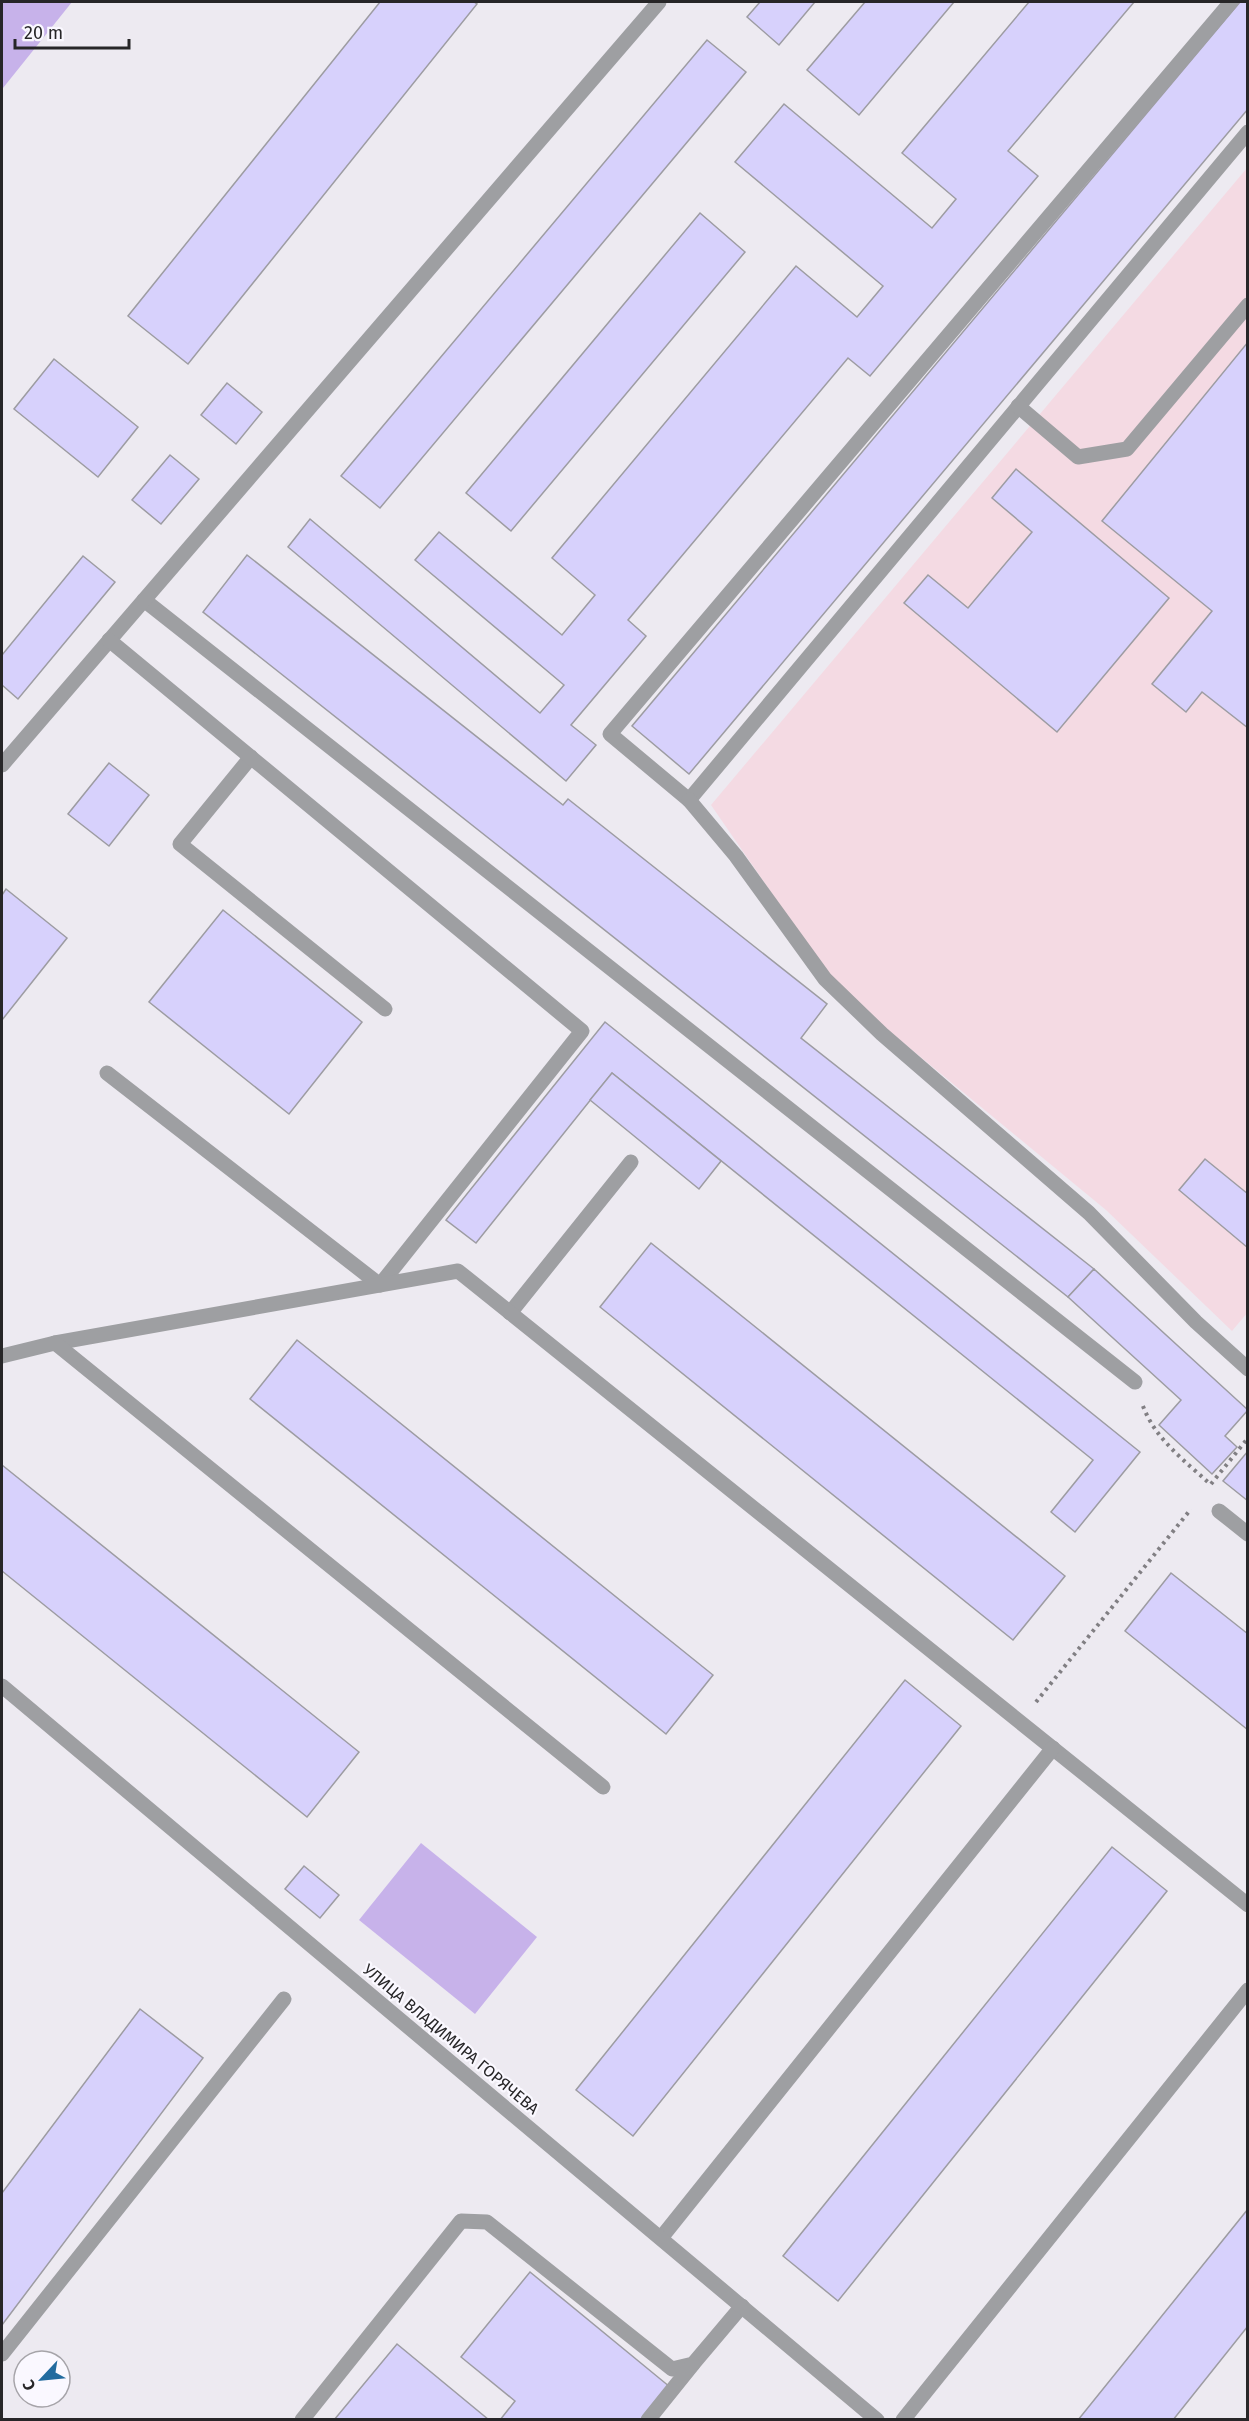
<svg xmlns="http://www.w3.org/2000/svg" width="1249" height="2421" viewBox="0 0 1249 2421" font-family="'Fira Sans',sans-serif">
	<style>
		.commercial { fill: #f4dae3 }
		.green { fill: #c7b2ea }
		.building { fill: #d7d1fc; stroke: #9d9ca2; stroke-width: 1.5 }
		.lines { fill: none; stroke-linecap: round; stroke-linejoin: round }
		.path { stroke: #817f83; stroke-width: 4; stroke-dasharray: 3 4.5; stroke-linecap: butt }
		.lane { stroke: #9e9fa2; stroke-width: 15 }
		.street { stroke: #9e9fa2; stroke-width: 15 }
		.labels { text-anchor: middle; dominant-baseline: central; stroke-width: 4.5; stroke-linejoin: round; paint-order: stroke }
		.street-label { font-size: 16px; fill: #272628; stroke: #faf8ff }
	</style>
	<rect width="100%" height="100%" fill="#edeaf1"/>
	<polygon class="commercial" points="1247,168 1248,1312 1232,1331 1106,1210 860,1007 826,972 711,805"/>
	<g class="green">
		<polygon points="2,2 72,2 3,88 2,87"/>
		<polygon points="421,1843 537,1937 475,2014 359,1920"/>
	</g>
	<g class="building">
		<polygon points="380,2 474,2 477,4 188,364 128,316"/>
		<polygon points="760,2 815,2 779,45 747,17"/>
		<polygon points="865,2 954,2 859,115 807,70"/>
		<polygon points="1029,2 1134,2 1008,151 1038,176 870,376 848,358 628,620 646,636 571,725 596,745 566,781 288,547 310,519 540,713 564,685 415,560 439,532 562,635 595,595 552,558 796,266 857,317 883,286 735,162 784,104 932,228 956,199 902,153"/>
		<polygon points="1240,2 1248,2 1248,109 689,774 632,726"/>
		<polygon points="707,40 746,72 380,508 341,476"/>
		<polygon points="700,213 745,252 511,531 466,493"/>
		<polygon points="1248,342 1248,728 1202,692 1186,712 1152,684 1212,611 1102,521"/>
		<polygon points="54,359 138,427 98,477 14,409"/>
		<polygon points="227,383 262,412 236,444 201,415"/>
		<polygon points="170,455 199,479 161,524 132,500"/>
		<polygon points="1016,469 1169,598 1057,732 904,603 928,575 968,608 1032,532 992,498"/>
		<polygon points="247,555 563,805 568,799 827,1004 801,1038 1094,1269 1068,1297 203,612"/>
		<polygon points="83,556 115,582 18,699 2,685 2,655"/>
		<polygon points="109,763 149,795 109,846 68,814"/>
		<polygon points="6,889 67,938 2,1020 2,895"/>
		<polygon points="223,910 362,1022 289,1114 149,1002"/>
		<polygon points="605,1022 1140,1452 1075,1532 1051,1512 1093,1460 612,1073 476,1243 446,1220"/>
		<polygon points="612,1073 721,1161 699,1189 590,1100"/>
		<polygon points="1205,1159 1248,1194 1248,1248 1179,1190"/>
		<polygon points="651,1243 1065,1576 1013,1640 600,1307"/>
		<polygon points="1094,1269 1248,1410 1225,1436 1237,1447 1212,1474 1159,1425 1181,1400 1068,1297"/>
		<polygon points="297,1340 713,1675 666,1734 250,1399"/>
		<polygon points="1248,1451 1248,1501 1223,1481"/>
		<polygon points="2,1465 359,1752 307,1817 2,1571"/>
		<polygon points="1171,1573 1248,1634 1248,1730 1125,1631"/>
		<polygon points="905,1680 961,1726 633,2136 576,2090"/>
		<polygon points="1112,1847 1167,1891 838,2301 783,2256"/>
		<polygon points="304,1866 339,1895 320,1918 285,1889"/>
		<polygon points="140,2009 203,2058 2,2325 2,2193"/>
		<polygon points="1248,2209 1248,2326 1173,2420 1078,2420"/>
		<polygon points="530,2272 670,2387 643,2420 500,2420 515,2401 461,2357"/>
		<polygon points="397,2344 489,2420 334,2420"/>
	</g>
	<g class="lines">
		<g class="path">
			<path d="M1143,1406C1155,1439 1186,1462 1210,1484"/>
			<polyline points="1211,1484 1248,1438"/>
			<polyline points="1036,1702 1191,1509"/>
		</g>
		<g class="lane">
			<polyline points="1231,2 610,734 689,800 1248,132"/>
			<polyline points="1018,406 1078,457 1127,449 1248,305"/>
			<polyline points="144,600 1135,1382"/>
			<polyline points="251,757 180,844 385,1009"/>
			<polyline points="2,765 659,2"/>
			<polyline points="689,800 736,856 825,979 882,1034 1089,1213 1196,1322 1248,1369"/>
			<polyline points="107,1073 380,1285 582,1031 109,640"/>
			<polyline points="510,1313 631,1162"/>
			<polyline points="55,1343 458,1271 1248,1905"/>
			<polyline points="2,1356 55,1343 603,1787"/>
			<polyline points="1219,1511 1248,1534"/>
			<polyline points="661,2238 1053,1748"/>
			<polyline points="2,2354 284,1999"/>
			<polyline points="302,2420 461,2221 487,2222 672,2369 693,2364 742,2306"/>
			<polyline points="648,2420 693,2364"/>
			<polyline points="903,2420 1248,1990"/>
		</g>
		<polyline class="street" points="2,1686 877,2420"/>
	</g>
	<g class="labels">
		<g class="street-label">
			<text transform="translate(451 2039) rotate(40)">УЛИЦА ВЛАДИМИРА ГОРЯЧЕВА</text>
		</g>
	</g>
	<rect width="1249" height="2421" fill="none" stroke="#272628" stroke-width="6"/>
	<g transform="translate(42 2379) rotate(244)"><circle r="28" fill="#faf8ff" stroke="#a6a4a9" stroke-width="1.5"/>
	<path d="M0-4.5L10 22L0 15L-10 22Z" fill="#226b9f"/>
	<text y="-9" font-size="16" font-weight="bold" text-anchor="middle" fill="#272628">С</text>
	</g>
	<path d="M15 39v9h114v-9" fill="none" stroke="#272628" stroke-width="3"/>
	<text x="24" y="39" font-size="18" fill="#272628" stroke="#faf8ff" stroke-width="4.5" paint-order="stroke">20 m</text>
</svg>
